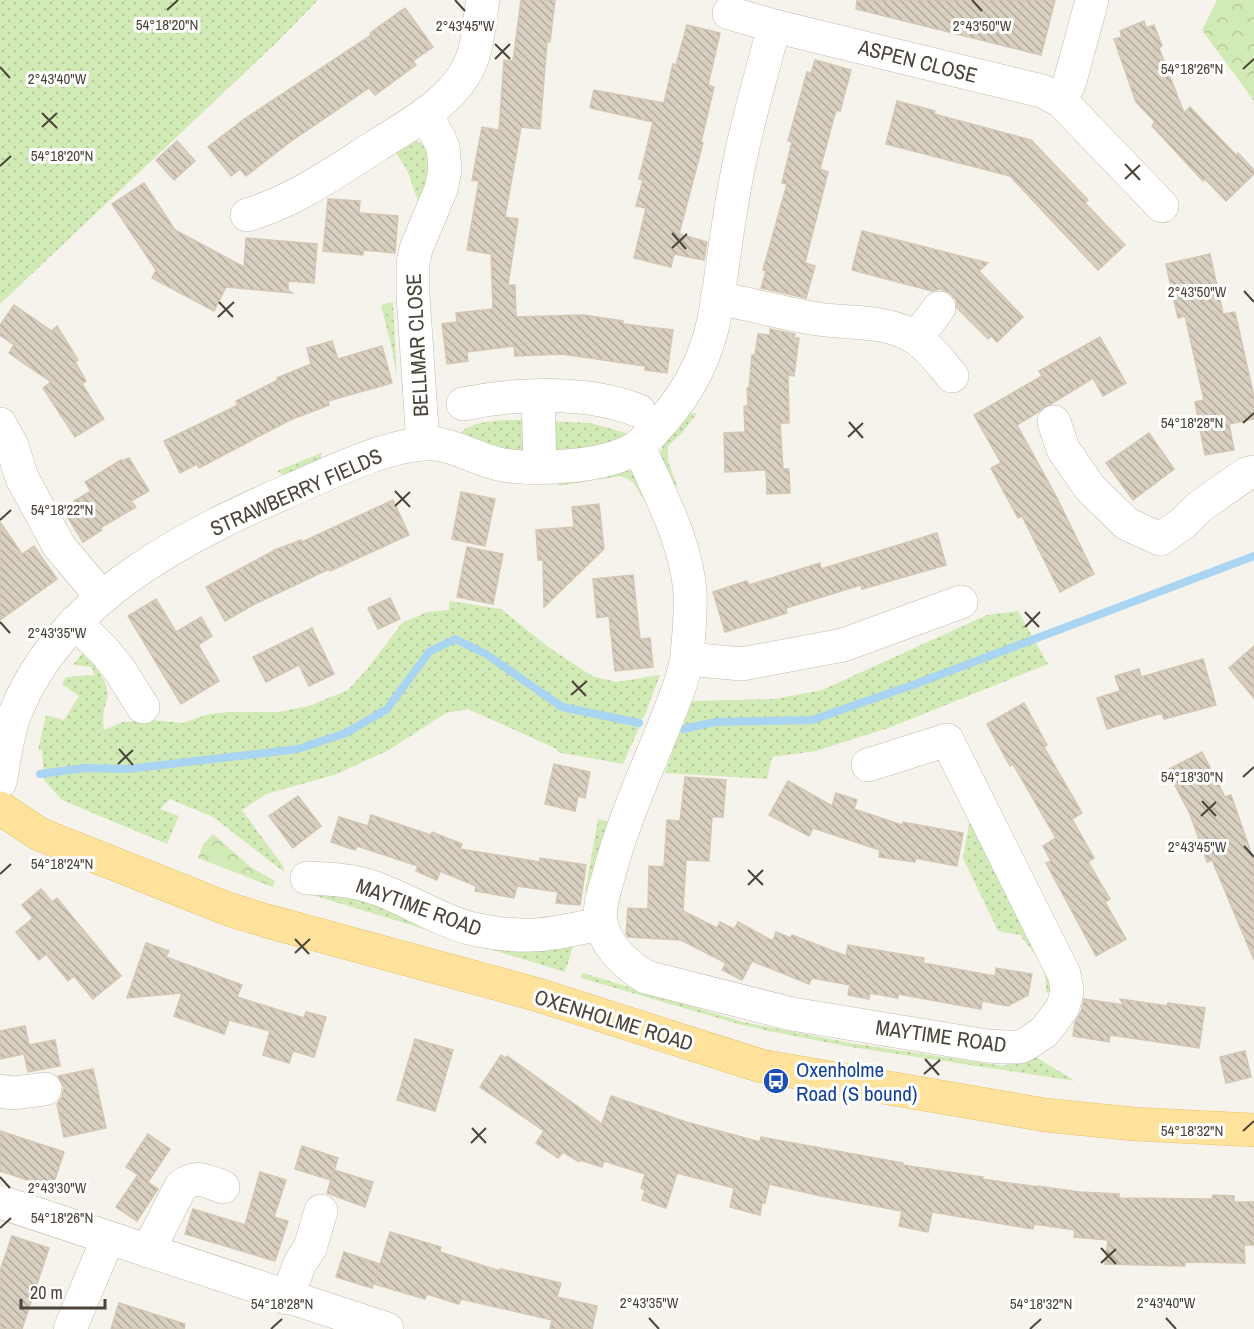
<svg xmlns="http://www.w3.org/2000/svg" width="1254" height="1329" viewBox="0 0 1254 1329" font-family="'Archivo Narrow',sans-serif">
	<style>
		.grass { fill: url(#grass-dots) }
		.forest { fill: url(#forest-crowns) }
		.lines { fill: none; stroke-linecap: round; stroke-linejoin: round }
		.stream { stroke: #a9d4f2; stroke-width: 8 }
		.building { fill: url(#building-back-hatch); stroke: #d3c7b4; stroke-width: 1.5 }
		.minor-casing { stroke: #c2bbae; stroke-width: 34 }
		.major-casing { stroke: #e6c16a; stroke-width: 34 }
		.minor { stroke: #fff; stroke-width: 33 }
		.major { stroke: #ffe39c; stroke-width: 33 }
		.ticks { fill: none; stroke: #4b4439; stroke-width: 2 }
		.labels { text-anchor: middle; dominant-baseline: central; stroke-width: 6; stroke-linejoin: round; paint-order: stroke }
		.street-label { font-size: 21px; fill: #4b4439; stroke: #fff }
		.transit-label { font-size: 21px; fill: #164399; stroke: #fff; text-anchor: start }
		.ticks-label { font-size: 15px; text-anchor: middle; fill: #4b4439; stroke: #fff; stroke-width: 6; stroke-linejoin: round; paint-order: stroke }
	</style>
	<defs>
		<pattern id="grass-dots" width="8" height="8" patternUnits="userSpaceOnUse" patternTransform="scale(1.5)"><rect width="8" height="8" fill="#d2eab5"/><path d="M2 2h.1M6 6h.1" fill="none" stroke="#b6ca9c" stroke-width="1.8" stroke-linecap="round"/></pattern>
		<pattern id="forest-crowns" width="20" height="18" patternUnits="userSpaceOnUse" patternTransform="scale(1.5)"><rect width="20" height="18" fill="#d2eab5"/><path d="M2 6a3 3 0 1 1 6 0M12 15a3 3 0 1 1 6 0" fill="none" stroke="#b6ca9c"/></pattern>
		<pattern id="building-back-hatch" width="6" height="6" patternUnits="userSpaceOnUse" patternTransform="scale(1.5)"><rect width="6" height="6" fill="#d8cfc1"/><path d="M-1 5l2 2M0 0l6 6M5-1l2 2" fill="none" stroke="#b1aa9e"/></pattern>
	</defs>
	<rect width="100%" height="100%" fill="#f6f3ec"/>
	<g class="grass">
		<polygon points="0,0 318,0 276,43 0,304"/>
		<polygon points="410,140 420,142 432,156 420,207 407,170 393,148"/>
		<polygon points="393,302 397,378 392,349 381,305"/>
		<polygon points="697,413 682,433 668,446 668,461 677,486 672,488 660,454 665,441 688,414"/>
		<path d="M532,420L523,452L503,450L459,435C470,418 512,420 532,420Z"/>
		<polygon points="547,421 590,423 626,433 629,435 617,441 556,454"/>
		<polygon points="321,453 321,460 284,475 277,471"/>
		<polygon points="625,469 633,472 647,495 642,497 633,482 621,476 557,486 561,479"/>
		<path d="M449,601L501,609L547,646L592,676L616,682L660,675L644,717L640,720L639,728L623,764L557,752V749L468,709L446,713L389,750L334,775L266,794L242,810L283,866L284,872L213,817L170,799L160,809L179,816L167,844L62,800L44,780L42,749L38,750L46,715L64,720L79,696L62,684L66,677L94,675L92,667L73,665L83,652C92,662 111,683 107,698C104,712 102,715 104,730L123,722L151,720L183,723L209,714L228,712H278L309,706L348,690L368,668L402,623L427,612L449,610Z"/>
		<polygon points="1018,611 1048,664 891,727 816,751 772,757 767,779 665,773 679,732 683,732 684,723 692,701 775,699 822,690 987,615"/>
		<polygon points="598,819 615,823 587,892 585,892"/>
		<path d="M970,819L1031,932L1055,994L1046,992C1047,964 1036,956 1020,935L998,931L963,858Z"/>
		<polygon points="305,885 575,941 565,972 293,889"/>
		<polygon points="583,973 743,1022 850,1043 1004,1066 1029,1053 1075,1081 851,1047 774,1032 742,1025 581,978"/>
	</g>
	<g class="forest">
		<polygon points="1217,0 1254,0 1254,101 1202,30"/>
		<polygon points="213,834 251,867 275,881 273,887 198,858 203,844"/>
	</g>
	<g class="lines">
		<g class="stream">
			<polyline points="684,729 715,722 812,720 910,686 1254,556"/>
			<polyline points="40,774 84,768 128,769 298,749 346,733 387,709 429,652 455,639 486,654 562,707 639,723"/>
		</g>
	</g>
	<g class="building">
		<polygon points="521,0 555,0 550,42 547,42 540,129 521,127 505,217 518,219 508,285 515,285 516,317 583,315 623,321 623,324 673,330 667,373 645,370 645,366 562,354 515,356 514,346 467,352 468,361 447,364 442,324 457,322 456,313 493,309 491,254 467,250 479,181 472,180 482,127 499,130 504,60 513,61"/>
		<polygon points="857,0 1055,0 1041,55 856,9"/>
		<polygon points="405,8 433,47 413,61 416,65 375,95 369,88 290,142 246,176 240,169 231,176 208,147 243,120 371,35 370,33"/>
		<polygon points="1144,21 1146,28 1154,25 1162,46 1159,48 1184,113 1190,107 1236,155 1238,153 1254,170 1254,174 1226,201 1205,179 1203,181 1152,126 1155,122 1136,102 1114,39 1122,37 1120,31"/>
		<polygon points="687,25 720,33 708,85 714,87 701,142 703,143 679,234 707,242 704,260 674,254 671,267 634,258 646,208 636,206 643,180 639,179 653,122 590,108 594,90 664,103 673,64 676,65"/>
		<polygon points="815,60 851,70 840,111 836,110 820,169 828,172 805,263 815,266 806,298 761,288 766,271 763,270 787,184 782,183 792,142 788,141 807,72 811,73"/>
		<polygon points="897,101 935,111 934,114 1031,140 1088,200 1085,203 1125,245 1098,270 1010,176 886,144"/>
		<polygon points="177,141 195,161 174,180 156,160"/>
		<polygon points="144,183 175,230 244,267 246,238 317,244 314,283 288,281 288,290 292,293 226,287 214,311 152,278 156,270 112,204"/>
		<polygon points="328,199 360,201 359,213 398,216 395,253 363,250 363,255 323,251"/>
		<polygon points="862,231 988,263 979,271 1023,317 997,342 991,336 988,339 957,308 956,300 950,293 941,289 932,291 852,270"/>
		<polygon points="1210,254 1223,314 1235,312 1254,397 1254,419 1229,424 1234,450 1205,455 1195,402 1204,400 1185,316 1178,318 1166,264"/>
		<polygon points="14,305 52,331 57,326 78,360 75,362 86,381 82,384 104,419 75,437 43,388 51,382 9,353 14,345 0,335 0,325"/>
		<polygon points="770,329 795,334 794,338 799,338 794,376 788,375 789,423 780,423 783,469 789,469 790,493 767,494 766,470 725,472 724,433 745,432 744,406 748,406 747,388 749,388 752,355 755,355 758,334 770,335"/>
		<polygon points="1100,337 1126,383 1103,396 1093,378 1017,425 1056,496 1094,574 1060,592 1022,516 1018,518 991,468 1001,463 974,415 1042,376 1039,371"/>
		<polygon points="332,341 338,359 382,346 392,383 328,401 329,405 290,420 199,468 197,464 180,473 164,441 238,405 236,401 278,380 277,378 311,364 307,348"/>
		<polygon points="1149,433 1174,469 1133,500 1106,463"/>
		<polygon points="129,458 149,491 131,501 136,507 100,528 102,530 83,542 65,513 77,505 74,501 91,491 85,482 121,460 122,461"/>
		<polygon points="461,492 495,499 485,546 452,539"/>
		<polygon points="393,500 409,535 330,571 329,569 253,605 225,621 206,587 275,550 301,540 302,542"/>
		<polygon points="599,504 604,549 544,607 543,560 538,560 536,530 574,527 572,507"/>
		<polygon points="0,522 22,554 34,546 57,579 0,620"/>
		<polygon points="937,533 946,565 862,589 861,585 786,608 787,613 725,632 713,592 747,581 749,585 820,563 821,569"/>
		<polygon points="467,547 503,554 493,604 457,597"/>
		<polygon points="633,575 640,639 650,638 653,667 615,671 609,616 597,618 593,579"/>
		<polygon points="390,598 400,619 378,629 368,608"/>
		<polygon points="156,599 176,632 201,617 212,636 198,645 219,681 181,704 128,616"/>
		<polygon points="312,628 334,674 309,686 299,665 266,682 253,657"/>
		<polygon points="1254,646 1254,698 1229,668"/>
		<polygon points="1203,659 1216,705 1164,719 1162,713 1107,729 1097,698 1120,691 1115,676 1139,669 1141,677"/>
		<polygon points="1024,703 1047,745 1044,747 1082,813 1072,819 1094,858 1088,862 1110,899 1105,902 1126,939 1096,956 1046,863 1051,861 1043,846 1056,838 1013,764 1010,766 987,724"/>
		<polygon points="1202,752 1225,797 1231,795 1254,861 1254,960 1212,860 1207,862 1190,814 1167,770"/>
		<polygon points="554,764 590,772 585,798 578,796 575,811 545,804"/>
		<polygon points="685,777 726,780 723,817 712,817 709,861 686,860 683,911 717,928 720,922 734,929 738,922 773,941 776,932 791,938 792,935 846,956 848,945 924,958 923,963 995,976 996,968 1032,974 1028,995 1008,1006 982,1001 981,1009 898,994 898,998 870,993 869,999 848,995 850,985 812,978 809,984 752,961 742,980 722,970 726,963 681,940 628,937 626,934 628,908 648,909 649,866 664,867 667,820 680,821"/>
		<polygon points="788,781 832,806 836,793 857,800 854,809 902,825 903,822 963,833 957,866 915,858 915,862 879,857 880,850 813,828 809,836 769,815"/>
		<polygon points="298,796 321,826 293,848 269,816"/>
		<polygon points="371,815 431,835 432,832 462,844 460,849 540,862 540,858 586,865 580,905 556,903 558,892 517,886 514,898 475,891 476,886 440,871 437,880 416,871 418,866 357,846 355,850 331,842 339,817 368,826"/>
		<polygon points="41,889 52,902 57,898 121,976 93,999 74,976 68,981 46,954 39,960 16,932 33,918 22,905"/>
		<polygon points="146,943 169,951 166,957 242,985 237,997 304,1018 306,1012 326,1017 314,1057 293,1051 289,1063 263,1055 270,1031 229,1020 224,1034 174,1016 182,993 127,998"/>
		<polygon points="1084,999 1124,1005 1120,999 1167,1006 1168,1003 1205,1008 1199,1048 1110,1035 1109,1042 1073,1036 1075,1022 1081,1012"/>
		<polygon points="25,1026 29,1045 55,1040 60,1066 28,1072 24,1054 0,1059 0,1031"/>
		<polygon points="415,1039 453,1050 435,1111 397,1100"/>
		<polygon points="1245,1051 1251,1077 1226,1083 1220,1057"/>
		<polygon points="501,1055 505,1058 507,1056 602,1124 611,1096 686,1122 760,1142 761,1137 903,1163 902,1165 983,1177 982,1179 1038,1187 1038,1186 1079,1192 1119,1194 1119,1198 1212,1199 1213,1195 1234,1196 1234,1202 1254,1202 1254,1245 1244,1245 1245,1263 1185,1262 1185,1266 1105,1264 1108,1240 1074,1237 1075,1230 1034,1224 1033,1229 932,1212 928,1232 899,1226 902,1211 821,1196 769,1184 765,1203 762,1203 760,1215 730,1207 734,1188 677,1173 666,1208 642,1200 645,1190 641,1188 645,1174 604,1161 602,1167 580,1160 579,1162 563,1152 558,1158 536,1143 544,1131 480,1087"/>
		<polygon points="93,1069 106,1128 64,1137 57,1104 62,1097 64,1087 58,1076"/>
		<polygon points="0,1131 64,1152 52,1188 0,1171"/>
		<polygon points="148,1134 170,1149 148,1182 158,1189 137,1221 116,1207 138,1175 126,1167"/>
		<polygon points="302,1146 338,1158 331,1180 295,1169"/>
		<polygon points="334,1170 373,1182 365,1207 327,1193"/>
		<polygon points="260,1172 286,1180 274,1217 288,1221 275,1261 185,1234 193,1209 245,1225"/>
		<polygon points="390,1232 441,1247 440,1252 500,1271 500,1269 561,1283 557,1297 597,1306 592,1329 550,1329 552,1320 461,1299 459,1304 427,1294 425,1299 374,1284"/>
		<polygon points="12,1236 49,1248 22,1329 0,1329 0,1271"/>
		<polygon points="344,1252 380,1264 372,1288 336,1277"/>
		<polygon points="119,1303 185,1324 184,1329 111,1329"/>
	</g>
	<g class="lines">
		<g class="minor-casing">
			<g id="minor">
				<polyline points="729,13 774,26 1042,91 1061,101 1162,206"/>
				<polyline points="1061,101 1070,81 1092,0"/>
				<path d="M247,215C295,201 335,172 376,146C407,126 444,107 464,75C479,52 478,26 483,0"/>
				<path d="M717,298C751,304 784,314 818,319C849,324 889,319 917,339C931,349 941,363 952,376"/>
				<polyline points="916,338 939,308"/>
				<polyline points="538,396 540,467"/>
				<path d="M463,404C515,393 589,390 639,411"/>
				<polyline points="1054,422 1063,449 1090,488 1127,524 1160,539 1182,524 1198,508 1246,474 1254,472"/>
				<polyline points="0,424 12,446 22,478 59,546 101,596"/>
				<polyline points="423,444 413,295 413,263 416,249 441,189 445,170 443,147 426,113"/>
				<path d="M639,447C659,493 686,541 690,592C691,613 689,635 687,656C685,678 671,707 663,729C643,778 621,827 608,878C604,891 598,909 601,923C607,947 626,965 646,977L792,1014L987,1046L1007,1047H1020L1028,1043L1044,1032L1055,1018L1063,1007L1067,991L1064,974L947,740L868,765"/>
				<polyline points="75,622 106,653 119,669 143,707"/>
				<polyline points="687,659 742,664 843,645 961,602"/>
				<path d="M0,782C5,758 7,731 17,709C64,596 188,534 295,488C330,473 387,445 425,444C453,442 475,460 503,465C535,471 618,467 642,443C670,416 695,382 707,345C714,326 717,304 720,283C726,242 731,200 740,160C749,115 763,70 774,26"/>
				<path d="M307,878C330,879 354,880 375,888C407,899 436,919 469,928C519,940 552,936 601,923"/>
				<polyline points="0,1091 13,1093 45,1089"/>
				<polyline points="0,1202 387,1329"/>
				<path d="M148,1251L181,1186C197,1174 206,1181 223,1187"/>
				<polyline points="287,1298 300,1263 310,1248 321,1211"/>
				<polyline points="70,1329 108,1238"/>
			</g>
		</g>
		<g class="major-casing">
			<polyline id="major" points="0,808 39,834 228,909 267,921 535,994 761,1066 1045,1115 1134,1124 1254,1130"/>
		</g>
		<use href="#minor" class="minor"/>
		<use href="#major" class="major"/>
	</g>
	<path class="ticks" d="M455,0L465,11M972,0L982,11M167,10L178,0M495,44L510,59M495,59L510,44M0,67L10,78M1243,69L1254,59M42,113L57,128M42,127L57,113M1125,164L1140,180M0,166L11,156M1125,179L1140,165M672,233L686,249M672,248L687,234M1244,291L1254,302M219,302L233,317M218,317L234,302M849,422L863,438M1243,423L1254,413M848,437L863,423M395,491L410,507M395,506L410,492M0,520L11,510M1025,612L1039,627M0,622L10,633M1025,627L1040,612M572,681L586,696M571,695L587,681M119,749L133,765M118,764L133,750M1243,777L1254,767M1202,801L1216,816M1201,816L1216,802M1244,846L1254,857M748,870L763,885M0,874L11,864M748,885L763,870M295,939L309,954M295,953L310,939M925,1059L939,1075M924,1074L940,1060M472,1128L486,1143M1243,1131L1254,1121M471,1143L486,1128M0,1177L10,1188M0,1228L11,1218M1101,1248L1116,1264M1101,1263L1116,1249M649,1318L659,1329M1166,1318L1176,1329M271,1329L282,1319M1030,1329L1041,1319"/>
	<defs>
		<g id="bus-disc" transform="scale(1.35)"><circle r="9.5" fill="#1a4fb4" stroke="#fff"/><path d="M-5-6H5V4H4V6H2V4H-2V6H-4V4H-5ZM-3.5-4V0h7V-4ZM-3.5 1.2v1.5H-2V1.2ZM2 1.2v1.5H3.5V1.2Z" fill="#fff"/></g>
	</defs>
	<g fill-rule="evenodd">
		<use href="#bus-disc" x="776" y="1081"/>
	</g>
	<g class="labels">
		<g class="street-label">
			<text transform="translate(918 61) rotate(14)">ASPEN CLOSE</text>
			<text transform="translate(417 345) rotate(-93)">BELLMAR CLOSE</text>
			<text transform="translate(296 492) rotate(-24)">STRAWBERRY FIELDS</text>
			<text transform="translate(419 907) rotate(20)">MAYTIME ROAD</text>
			<text transform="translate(614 1020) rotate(17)">OXENHOLME ROAD</text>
			<text transform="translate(941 1036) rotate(8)">MAYTIME ROAD</text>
		</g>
		<g class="transit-label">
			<text x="796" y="1069">Oxenholme<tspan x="796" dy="24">Road (S bound)</tspan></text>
		</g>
	</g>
	<g class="ticks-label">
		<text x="167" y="30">54°18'20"N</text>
		<text x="465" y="31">2°43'45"W</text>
		<text x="982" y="31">2°43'50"W</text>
		<text x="1192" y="74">54°18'26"N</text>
		<text x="57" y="84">2°43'40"W</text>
		<text x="62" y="161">54°18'20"N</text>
		<text x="1197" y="297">2°43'50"W</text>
		<text x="1192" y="428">54°18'28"N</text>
		<text x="62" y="515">54°18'22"N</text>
		<text x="57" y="638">2°43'35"W</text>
		<text x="1192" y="782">54°18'30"N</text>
		<text x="1197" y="852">2°43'45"W</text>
		<text x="62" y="869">54°18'24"N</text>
		<text x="1192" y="1136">54°18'32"N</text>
		<text x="57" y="1193">2°43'30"W</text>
		<text x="62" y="1223">54°18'26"N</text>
		<text x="649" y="1308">2°43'35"W</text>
		<text x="1166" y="1308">2°43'40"W</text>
		<text x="282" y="1309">54°18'28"N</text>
		<text x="1041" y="1309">54°18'32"N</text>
	</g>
	<path d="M21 1299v9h84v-9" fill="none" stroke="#4b4439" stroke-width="3"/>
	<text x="30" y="1299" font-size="18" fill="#4b4439" stroke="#ffffff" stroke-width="4.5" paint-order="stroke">20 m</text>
</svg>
